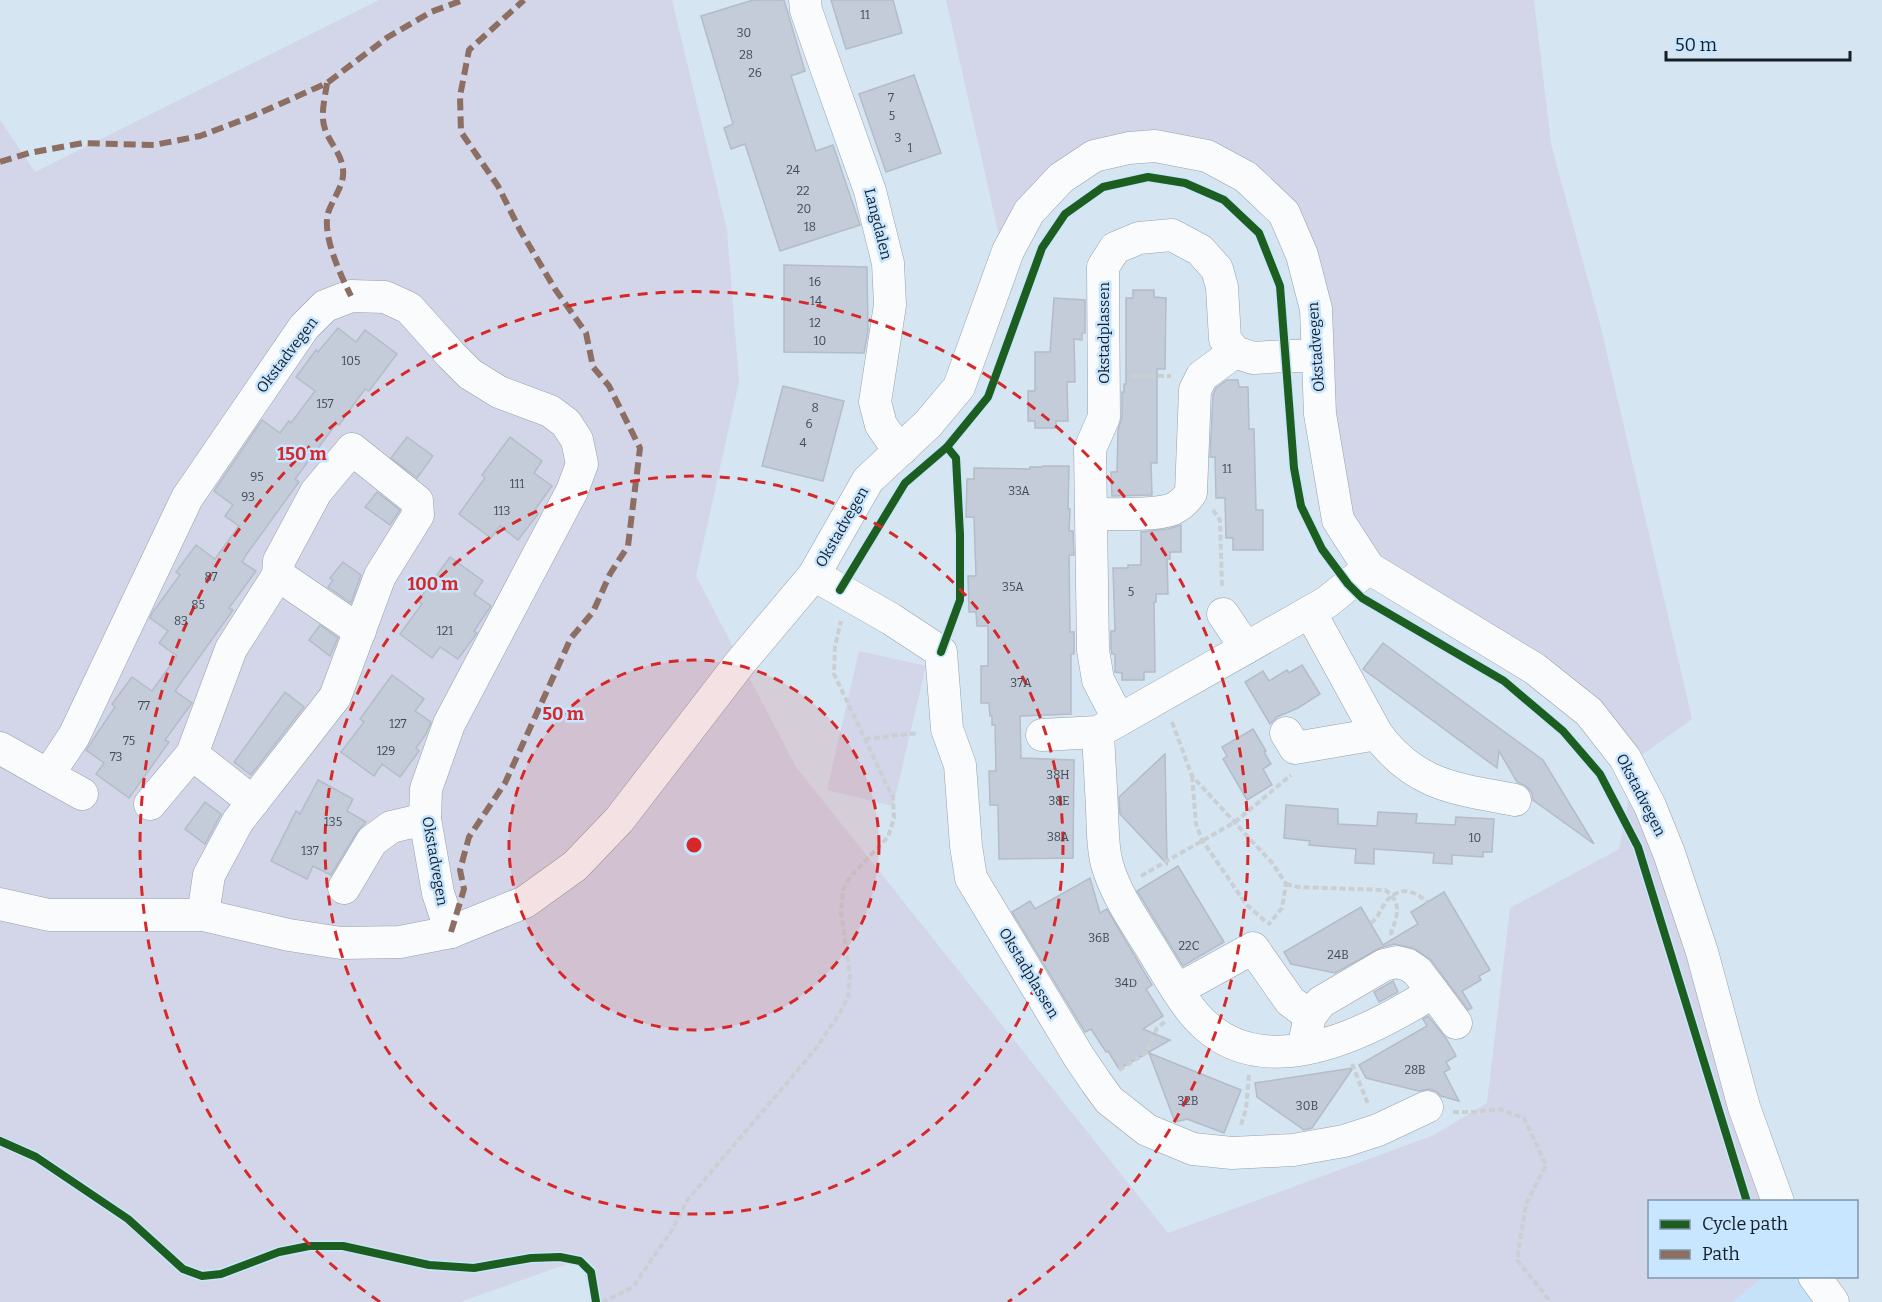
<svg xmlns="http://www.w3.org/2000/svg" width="1882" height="1302" viewBox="0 0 1882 1302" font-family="Bitter,serif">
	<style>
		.built { fill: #c6e2f8 }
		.green { fill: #d2d6e8 }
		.building { fill: #c3ccd8; stroke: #b3bcc8; stroke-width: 1.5 }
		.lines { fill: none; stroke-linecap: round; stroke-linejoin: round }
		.minor-casing { stroke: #95a1aa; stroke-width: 33 }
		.path { stroke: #cacfd3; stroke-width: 4; stroke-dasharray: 6 3; stroke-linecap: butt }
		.minor { stroke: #f9fbfd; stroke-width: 32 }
		.quiet { stroke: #8d6e63; stroke-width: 6; stroke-dasharray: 12 6; stroke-linecap: butt }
		.cycleway-casing { stroke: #c8e6ff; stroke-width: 11 }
		.cycleway { stroke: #1b5e20; stroke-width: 8 }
		.ring { fill: none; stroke: #d62828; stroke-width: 3; stroke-dasharray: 10 8 }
		.labels { text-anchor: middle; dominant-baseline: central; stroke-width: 5; stroke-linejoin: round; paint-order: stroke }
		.number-label { font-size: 12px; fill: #414b55 }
		.street-label { font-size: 15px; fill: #141f28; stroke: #c8e6ff }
		.centre { fill: #d62828; stroke: #c8e6ff; stroke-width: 3 }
		.ring-label { font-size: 18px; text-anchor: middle; font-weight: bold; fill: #d62828; stroke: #c8e6ff; stroke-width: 5; stroke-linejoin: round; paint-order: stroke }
	</style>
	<rect width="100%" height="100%" fill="#d5e5f2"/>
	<polygon class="built" points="1763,1276 1806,1277 1819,1302 1732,1302"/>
	<g class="green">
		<polygon points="379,0 672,0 727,230 739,382 696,576 796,767 1168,1233 1434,1135 1487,1103 1510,908 1619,849 1637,758 1374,578 1336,494 1295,219 1158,143 1088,166 1002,249 946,0 1534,0 1551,144 1601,328 1692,719 1638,758 1771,1201 1650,1202 1650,1276 1763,1277 1732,1302 592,1302 581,1259 460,1302 0,1302 0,120 35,172"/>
		<polygon points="859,651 926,666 893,806 827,790"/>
	</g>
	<g class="building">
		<polygon points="753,0 784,0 805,71 791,76 816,151 833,145 860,225 780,251 745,144 731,149 724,128 733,124 701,16"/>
		<polygon points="831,0 893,0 902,33 846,49"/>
		<polygon points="914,75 941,153 886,172 859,94"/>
		<polygon points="784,265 867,267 868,331 864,353 784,352"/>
		<polygon points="1133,290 1154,290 1154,297 1166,298 1165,369 1157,369 1157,463 1151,463 1152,495 1112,496 1111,472 1117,472 1118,430 1122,417 1122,392 1124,392 1124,384 1126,384 1126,298 1133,298"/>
		<polygon points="1054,298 1085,300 1085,333 1082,333 1082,340 1074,339 1075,382 1067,382 1068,421 1056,421 1056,428 1035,428 1035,421 1028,421 1028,391 1035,391 1035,352 1050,352"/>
		<polygon points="338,328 356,342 365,330 397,354 369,391 365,389 339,425 336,424 295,479 299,482 246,555 242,562 256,571 229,608 233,610 175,691 192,703 165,740 169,742 129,798 96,774 104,763 86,750 115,707 112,704 132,677 152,691 177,656 159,643 168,631 150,618 152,613 180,575 176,572 196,545 215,559 239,526 225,516 233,505 214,491 262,420 280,433 289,421 291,423 315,391 296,377 316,350 318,352"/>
		<polygon points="1227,380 1238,380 1239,387 1248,387 1249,429 1254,429 1256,510 1263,510 1263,550 1233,550 1233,538 1226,538 1225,498 1216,498 1215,457 1210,457 1213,395 1216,388"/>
		<polygon points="783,386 844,401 823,481 762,466"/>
		<polygon points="407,437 433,456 417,478 391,458"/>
		<polygon points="510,437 542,461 534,473 552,486 534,511 538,514 518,540 500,526 491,538 459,514 485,478 482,475"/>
		<polygon points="1043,466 1069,466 1068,509 1070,509 1069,531 1073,531 1074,555 1069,555 1070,632 1074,632 1074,654 1071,654 1071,714 1020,716 1021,758 1074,760 1073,858 999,859 998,805 990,805 989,771 996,771 995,725 992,725 992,716 990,716 989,703 981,703 981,666 988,666 988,626 977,626 976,612 969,612 968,576 976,576 974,517 966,517 967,479 974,479 974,468 1030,469 1030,467 1042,467"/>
		<polygon points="377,492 400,510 390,525 365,507"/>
		<polygon points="1181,525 1181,552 1170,552 1170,559 1167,559 1168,594 1156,594 1156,602 1154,602 1155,672 1144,672 1144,680 1122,680 1122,673 1115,672 1115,654 1112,654 1111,648 1111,631 1115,631 1113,568 1128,568 1128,565 1141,565 1141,532 1168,529"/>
		<polygon points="450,557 483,581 474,594 491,606 474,631 477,633 458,659 440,647 432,658 400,634 422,604 418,601"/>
		<polygon points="343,562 361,575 351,603 328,587 333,580 330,578"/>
		<polygon points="320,625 338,638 330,656 309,640"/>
		<polygon points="1383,643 1543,760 1594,844 1533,800 1532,793 1526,786 1517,782 1499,751 1497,768 1363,669"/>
		<polygon points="1302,665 1320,694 1298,708 1277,717 1270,724 1245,682 1263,671 1269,681 1287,670 1289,673"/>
		<polygon points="392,675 424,699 415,711 431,722 426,734 416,748 419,751 400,777 382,764 374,776 341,752 364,722 360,719"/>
		<polygon points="285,692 304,707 251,775 234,762"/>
		<polygon points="1253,729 1266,751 1264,752 1271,764 1263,769 1272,785 1247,800 1223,759 1227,756 1222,747"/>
		<polygon points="1165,754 1167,864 1120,814 1119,797"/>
		<polygon points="318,780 353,799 347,811 366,822 357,832 331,875 313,866 307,879 271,861 296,811 300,814"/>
		<polygon points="205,802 221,814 205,844 185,829"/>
		<polygon points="1286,805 1338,809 1338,824 1377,826 1378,812 1417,814 1416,823 1455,825 1456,817 1494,819 1492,852 1483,852 1483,857 1452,855 1452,864 1433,863 1434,853 1374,849 1374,864 1355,863 1356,849 1309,845 1310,841 1284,838"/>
		<polygon points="1178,866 1224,942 1183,966 1137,891"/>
		<polygon points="1090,878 1100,913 1107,909 1152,985 1146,989 1163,1016 1143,1029 1170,1040 1119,1069 1108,1051 1106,1052 1091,1029 1085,1032 1012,912 1030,901 1035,909"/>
		<polygon points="1444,892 1490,970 1479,976 1481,980 1462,991 1472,1008 1468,1010 1431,960 1413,948 1394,944 1380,948 1335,973 1291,964 1284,952 1361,907 1383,945 1418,924 1411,912"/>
		<polygon points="1393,981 1398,992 1379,1002 1374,992"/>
		<polygon points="1428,1016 1446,1038 1456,1056 1446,1062 1450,1069 1444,1072 1459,1101 1441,1096 1437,1092 1429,1089 1419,1091 1366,1078 1359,1065 1427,1026 1423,1019"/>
		<polygon points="1149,1053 1241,1090 1224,1133 1187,1119 1175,1122"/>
		<polygon points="1353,1068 1312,1128 1304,1130 1257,1097 1255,1083"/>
	</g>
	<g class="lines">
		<g class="minor-casing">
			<g id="minor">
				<polyline points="805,0 806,10 817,42 870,191 888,263 890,305 875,402 881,425 893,442 902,449"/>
				<path d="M1092,514C1113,514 1155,516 1173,509C1181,505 1186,500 1191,493L1195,390L1202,376L1235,352"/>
				<polyline points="278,575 360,631"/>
				<polyline points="814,575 891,619 941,652 947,729 960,765 966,846 971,878 1079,1057 1096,1082 1109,1100 1147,1130 1193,1149 1232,1153 1293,1150 1344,1141 1378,1130 1427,1107"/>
				<path d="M1310,612L1377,734C1415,786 1457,789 1515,800"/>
				<polyline points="1223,614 1246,648"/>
				<polyline points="1119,720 1098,680 1093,650 1090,449 1104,417 1103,267 1115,248 1139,238 1172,235 1200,250 1217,269 1222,287 1225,339 1235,352 1253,358 1286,356 1317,356"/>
				<path d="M1098,732C1099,758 1101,784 1102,809C1103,827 1102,846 1107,864C1116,897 1139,927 1156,956C1169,977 1187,1010 1206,1026C1271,1084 1372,1031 1433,992L1417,971L1408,965L1397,962L1384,965L1321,1002L1310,1016L1303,1049"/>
				<polyline points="1286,733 1295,748 1377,734"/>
				<polyline points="1042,735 1098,732 1327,602 1369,568"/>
				<polyline points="0,748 48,775 74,736 187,498 304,327 325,306 351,296 385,297 409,308 451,355 470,374 499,392 550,411 566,423 577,440 582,464 572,491 449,724 426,789 425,819 438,893 451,932"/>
				<polyline points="192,754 253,802"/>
				<polyline points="48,775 82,794"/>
				<polyline points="150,804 192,754 231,649 278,575 279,561 316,492 352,449 417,501 418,515 380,576 335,697 238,821 209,875 203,915"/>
				<polyline points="344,888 372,841 391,827 425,819"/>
				<polyline points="0,904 49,915 203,915 289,935 341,943 400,942 451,932 525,902 575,866 619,820 740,663 814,575 868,480 928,424 959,387 1008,251 1029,212 1061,178 1094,156 1129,148 1155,146 1207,156 1246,177 1284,213 1302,255 1316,309 1320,414 1338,520 1369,568 1535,669 1589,712 1625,758 1650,806 1669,853 1702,952 1744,1107 1778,1202"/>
				<polyline points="1177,990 1253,948 1290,1001 1310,1016"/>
				<polyline points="1433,992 1456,1023"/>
				<polyline points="1814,1276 1833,1302"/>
			</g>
		</g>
		<g class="path">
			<polyline points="1131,376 1171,376"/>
			<polyline points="1213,510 1220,520 1222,587"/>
			<polyline points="1172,722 1192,776 1273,864 1286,884 1282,908 1268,925"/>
			<polyline points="865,739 919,733"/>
			<polyline points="1192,776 1196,824 1202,840 1246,904 1266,922"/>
			<polyline points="1141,876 1235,822 1291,775"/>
			<path d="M1286,884L1298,887L1385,890C1403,902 1397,916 1391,933L1393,936"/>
			<path d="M1371,923C1378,918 1380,911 1385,903C1398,886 1413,889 1427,902"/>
			<polyline points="1352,1064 1368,1104"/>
			<polyline points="1119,1070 1146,1053 1157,1028 1166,1021"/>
			<polyline points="1453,1112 1474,1112 1499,1109 1524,1118 1546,1165 1526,1204 1517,1260 1551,1302"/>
			<polyline points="1241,1125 1246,1109 1249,1074"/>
			<polyline points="602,1302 633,1287 672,1230 688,1199 814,1051 836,1019 848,998 850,975 841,913 843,890 850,877 888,837 894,818 893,798 834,674 835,646 841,621"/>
		</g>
		<use href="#minor" class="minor"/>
		<g class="quiet">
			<path d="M327,83C325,98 320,115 325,129C330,144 342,154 343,170C345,184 332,200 328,213C322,236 341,276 351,296"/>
			<polyline points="0,162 29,153 83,143 154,145 200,136 253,116 327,83 388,37 431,12 463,0"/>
			<polyline points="451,932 464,889 460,870 469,837 505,783 571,638 593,612 610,574 628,546 640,448 609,386 593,367 586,333 555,289 520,230 498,186 461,132 460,96 469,50 524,0"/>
		</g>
		<g class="cycleway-casing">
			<g id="cycleway">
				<polyline points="840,590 905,483 947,447 988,397 1042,248 1065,214 1103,187 1148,177 1185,183 1224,200 1259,233 1280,286 1294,468 1301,506 1322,549 1348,584 1362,598 1504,681 1563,731 1600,774 1638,847 1747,1202"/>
				<polyline points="941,652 960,600 960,535 956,458 947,447"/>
				<polyline points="0,1141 36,1157 128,1219 183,1269 202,1276 221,1274 279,1252 309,1246 343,1246 429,1265 474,1268 531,1258 560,1257 580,1261 591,1272 596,1302"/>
			</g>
		</g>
		<use href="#cycleway" class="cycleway"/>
	</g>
	<circle cx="694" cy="845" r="185" fill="#d62828" fill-opacity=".12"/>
	<g class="ring">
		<circle cx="694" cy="845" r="185"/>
		<circle cx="694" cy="845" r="369"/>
		<path d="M380 1302A554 554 0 1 1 1008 1302"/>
	</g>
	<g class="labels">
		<g class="number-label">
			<text x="865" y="15">11</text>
			<text x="744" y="33">30</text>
			<text x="746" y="55">28</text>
			<text x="755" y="73">26</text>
			<text x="891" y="98">7</text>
			<text x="892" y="116">5</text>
			<text x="898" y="138">3</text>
			<text x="910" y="148">1</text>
			<text x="793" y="170">24</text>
			<text x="803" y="191">22</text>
			<text x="804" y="209">20</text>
			<text x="810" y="227">18</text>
			<text x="815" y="282">16</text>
			<text x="816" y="301">14</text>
			<text x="815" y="323">12</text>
			<text x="820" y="341">10</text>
			<text x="351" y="361">105</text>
			<text x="325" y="404">157</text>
			<text x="815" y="408">8</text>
			<text x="809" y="424">6</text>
			<text x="803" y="443">4</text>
			<text x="1227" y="469">11</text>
			<text x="257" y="477">95</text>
			<text x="517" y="484">111</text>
			<text x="1019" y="491">33A</text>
			<text x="248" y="497">93</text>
			<text x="502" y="511">113</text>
			<text x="211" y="577">87</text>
			<text x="1013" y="587">35A</text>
			<text x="1131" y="592">5</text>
			<text x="198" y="605">85</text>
			<text x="181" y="621">83</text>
			<text x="445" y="631">121</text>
			<text x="1021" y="683">37A</text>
			<text x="144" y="706">77</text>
			<text x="398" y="724">127</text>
			<text x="129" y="741">75</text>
			<text x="386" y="751">129</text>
			<text x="116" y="757">73</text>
			<text x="1058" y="775">38H</text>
			<text x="1059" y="801">38E</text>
			<text x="333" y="822">135</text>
			<text x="1058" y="837">38A</text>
			<text x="1475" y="838">10</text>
			<text x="310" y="851">137</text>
			<text x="1099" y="938">36B</text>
			<text x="1189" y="946">22C</text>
			<text x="1338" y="955">24B</text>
			<text x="1126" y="983">34D</text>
			<text x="1415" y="1070">28B</text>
			<text x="1188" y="1101">32B</text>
			<text x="1307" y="1106">30B</text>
		</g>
		<g class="street-label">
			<text transform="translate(878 224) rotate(76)">Langdalen</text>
			<text transform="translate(1104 333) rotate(-90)">Okstadplassen</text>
			<text transform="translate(1316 347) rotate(-94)">Okstadvegen</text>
			<text transform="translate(287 355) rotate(-53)">Okstadvegen</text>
			<text transform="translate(842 527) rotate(-60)">Okstadvegen</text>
			<text transform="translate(1641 795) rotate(63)">Okstadvegen</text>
			<text transform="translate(435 861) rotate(80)">Okstadvegen</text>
			<text transform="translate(1029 973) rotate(59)">Okstadplassen</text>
		</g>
	</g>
	<circle cx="694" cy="845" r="9" class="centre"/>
	<g class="ring-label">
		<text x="302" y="460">150 m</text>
		<text x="433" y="590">100 m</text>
		<text x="563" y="720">50 m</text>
	</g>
	<rect x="1648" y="1200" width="210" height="78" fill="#c8e6ff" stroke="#8096a9" stroke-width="1.5"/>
	<rect x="1660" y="1220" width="30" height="9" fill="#1b5e20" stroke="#8096a9" stroke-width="1.5"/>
	<text x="1702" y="1230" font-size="18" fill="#141f28">Cycle path</text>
	<rect x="1660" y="1250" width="30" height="9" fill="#8d6e63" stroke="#8096a9" stroke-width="1.5"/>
	<text x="1702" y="1260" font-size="18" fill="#141f28">Path</text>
	<path d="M1666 51v9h184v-9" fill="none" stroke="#141f28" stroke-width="3"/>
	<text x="1675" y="51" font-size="18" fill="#141f28" stroke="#c8e6ff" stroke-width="4.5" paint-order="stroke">50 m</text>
</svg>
